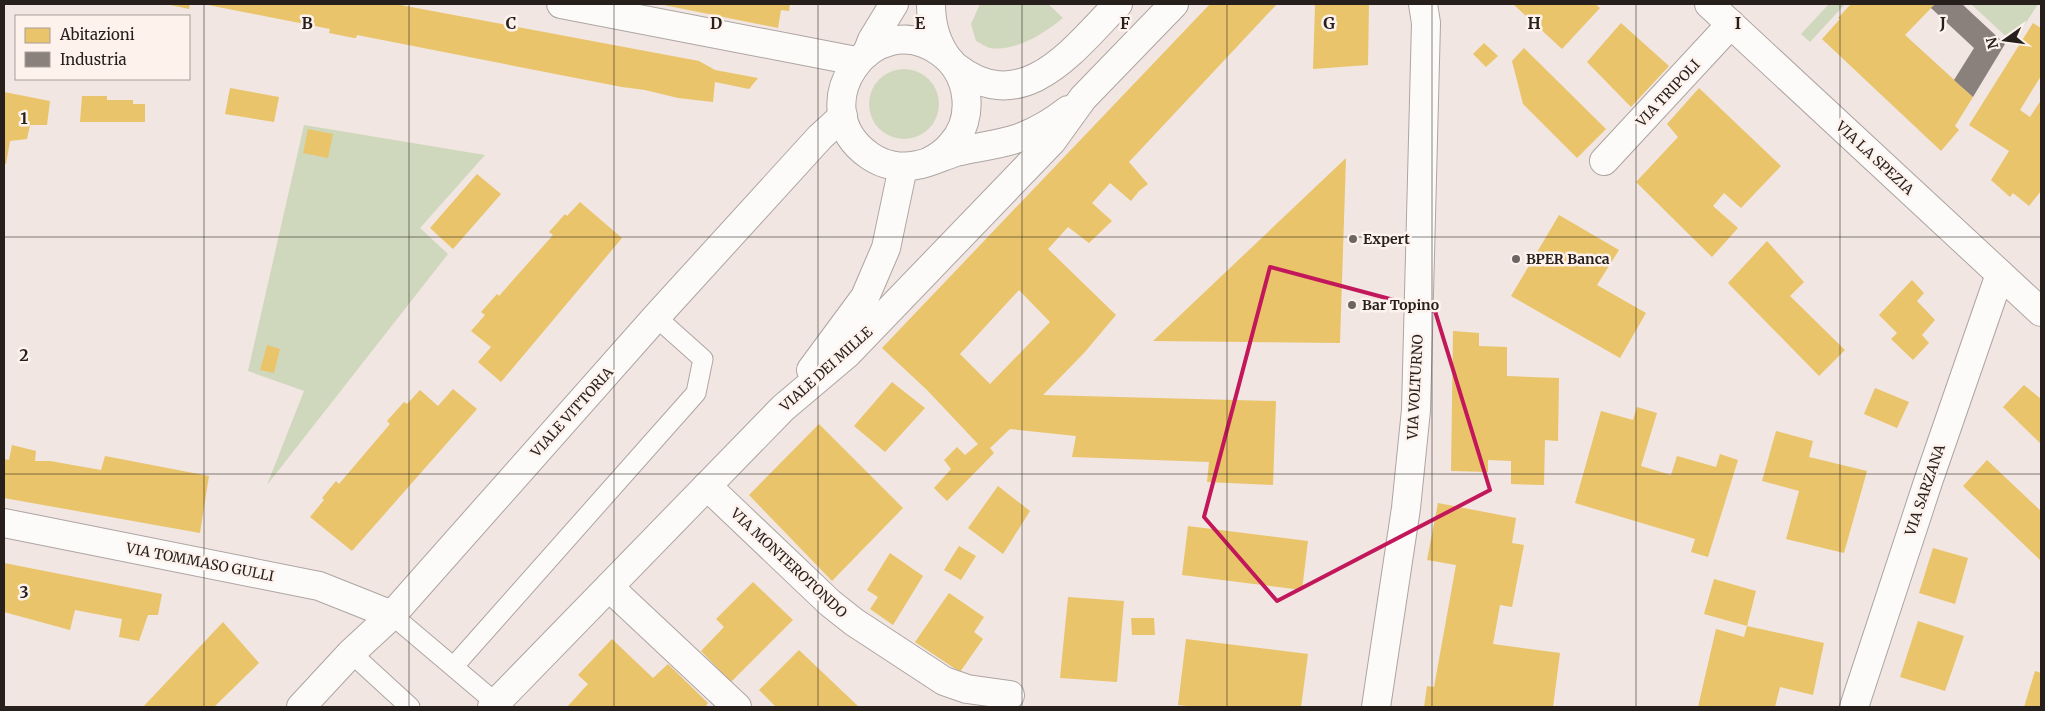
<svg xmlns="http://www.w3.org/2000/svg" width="2045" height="711" viewBox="0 0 2045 711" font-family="Merriweather,serif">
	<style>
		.green { fill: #cfd8bc }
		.homes { fill: #e9c46a; fill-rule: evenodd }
		.industry { fill: #8a817c }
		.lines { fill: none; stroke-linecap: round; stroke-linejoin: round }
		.service-casing { stroke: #ada5a2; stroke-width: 21 }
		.minor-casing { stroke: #ada5a2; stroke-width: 30 }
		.tertiary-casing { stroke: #ada5a2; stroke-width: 30 }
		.secondary-casing { stroke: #ada5a2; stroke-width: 30 }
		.service { stroke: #fdfbfa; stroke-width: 19 }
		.minor { stroke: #fdfbfa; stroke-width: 28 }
		.tertiary { stroke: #fdfbfa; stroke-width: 28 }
		.secondary { stroke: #fdfbfa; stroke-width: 28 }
		.marked { fill: none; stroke: #c2185b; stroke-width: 4; stroke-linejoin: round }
		.grid { fill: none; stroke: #261f1c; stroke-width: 1; stroke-opacity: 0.55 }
		.poi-dot { fill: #6d6561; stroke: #fef2ed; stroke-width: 2 }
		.labels { text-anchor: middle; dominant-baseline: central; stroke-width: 5; stroke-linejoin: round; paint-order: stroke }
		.street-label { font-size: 14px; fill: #261f1c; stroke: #fef2ed }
		.poi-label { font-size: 14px; font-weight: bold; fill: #261f1c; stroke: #fef2ed; text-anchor: start }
		.grid-label { font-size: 16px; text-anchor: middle; font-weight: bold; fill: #261f1c; stroke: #fef2ed; stroke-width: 5; stroke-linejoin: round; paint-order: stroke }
	</style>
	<rect width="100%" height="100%" fill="#f1e6e1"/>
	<g class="green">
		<path d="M980,4H1048L1063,18C1045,33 1015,52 990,48C986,47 980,43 976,41L971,24Z"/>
		<polygon points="1829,4 1845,4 1810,42 1801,34"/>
		<polygon points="1971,4 2038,4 2013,43"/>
		<circle cx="904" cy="104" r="35"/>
		<polygon points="304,125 485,155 420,228 448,254 267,485 304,391 248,371"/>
	</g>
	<g class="homes">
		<polygon points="166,4 190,4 189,9"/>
		<polygon points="203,4 395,4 699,61 715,70 758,78 749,89 715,82 713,102 678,98 645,90 622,87 357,35 356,38 354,38 329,33 330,29"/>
		<polygon points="659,4 790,4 789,11 781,10 778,28"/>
		<path d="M1210,4H1277L1129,162L1148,184L1139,191L1131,201L1110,183L1092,203L1112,221L1089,243L1068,227L1048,249L1116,315L1084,353L1043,395L1276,401L1273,485L1207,482L1209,462L1072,457L1076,436L1010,429L990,448L994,453L947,501L934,488L951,469L944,460L957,447L965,455L978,444L927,390L882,348ZM1019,290L1050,322L990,384L960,354Z"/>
		<polygon points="1313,4 1369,4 1368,65 1313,69 1315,6"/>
		<polygon points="1513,4 1595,4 1600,8 1562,49"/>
		<polygon points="1851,4 1935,4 1905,35 1973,97 1955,126 1959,130 1941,151 1822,39 1840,19 1838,18"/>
		<polygon points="1621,23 1669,66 1631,107 1587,62"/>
		<polygon points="2033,23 2041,28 2041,76 2020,110 2030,117 2041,100 2041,191 2029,206 2013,193 2010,197 1991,180 2009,151 1969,125"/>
		<polygon points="1484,43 1498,56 1486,67 1473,54"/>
		<polygon points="1524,48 1606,129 1577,158 1523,104 1512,61"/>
		<polygon points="230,88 279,97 274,122 225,114"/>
		<polygon points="1699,88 1781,166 1741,208 1724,193 1713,206 1738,228 1712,257 1636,182 1678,137 1667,124"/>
		<polygon points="4,92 50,101 47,125 30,125 27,139 10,141 6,164 4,164"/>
		<polygon points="82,96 107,96 107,100 133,100 133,104 145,104 145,122 80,122"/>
		<polygon points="308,129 333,134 328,158 303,153"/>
		<polygon points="1346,158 1340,343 1153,341"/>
		<polygon points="477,174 501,194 453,249 430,228"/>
		<polygon points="580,202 622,238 501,382 478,362 491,347 471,331 485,315 481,312 497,294 499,296 553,235 549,232 565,214 567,216"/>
		<polygon points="1559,215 1619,250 1597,285 1646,313 1620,358 1511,296"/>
		<polygon points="1767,241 1804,282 1790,296 1845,350 1819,376 1728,283"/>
		<polygon points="1912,280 1924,293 1917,301 1935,320 1922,335 1929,343 1913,360 1891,339 1897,333 1879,315"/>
		<polygon points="1453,331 1479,333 1479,346 1507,347 1507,376 1559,378 1558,441 1545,440 1544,485 1511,484 1511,461 1488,460 1488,472 1451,471"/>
		<polygon points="267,345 280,349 274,373 260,370"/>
		<polygon points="892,382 925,408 885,452 854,426"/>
		<polygon points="2024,385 2041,399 2041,444 2003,407"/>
		<polygon points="1875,388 1909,402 1897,428 1864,414"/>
		<polygon points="453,389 477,409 352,551 310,517 324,500 322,498 336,481 339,484 390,424 387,421 404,402 407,404 420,390 438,406"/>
		<polygon points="1637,407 1657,413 1641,466 1671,475 1677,456 1716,467 1720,454 1738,460 1708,557 1691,552 1695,539 1575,503 1601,411 1633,420"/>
		<polygon points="819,424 903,508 832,581 749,495"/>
		<polygon points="1776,431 1813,441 1809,457 1867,471 1844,553 1786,539 1799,491 1762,481"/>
		<polygon points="12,445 36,451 35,461 50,461 101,470 105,456 209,476 200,533 4,498 4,459 9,460"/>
		<polygon points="1987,460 2041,511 2041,561 1963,486"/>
		<polygon points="998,486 1030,511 1003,554 968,528"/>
		<polygon points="1438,503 1516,518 1512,543 1524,545 1512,607 1500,605 1493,644 1560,653 1553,707 1424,707 1427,686 1434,687 1456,565 1427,560"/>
		<polygon points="1188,526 1308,541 1302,590 1182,575"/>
		<polygon points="959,546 976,556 961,580 944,570"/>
		<polygon points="1933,548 1968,558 1955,604 1919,593"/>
		<polygon points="890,553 923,576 893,625 870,609 878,597 867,590"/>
		<polygon points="4,563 162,594 158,615 148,615 139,641 119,637 122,619 75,610 70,630 4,612"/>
		<polygon points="1714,579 1756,591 1747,626 1704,614"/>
		<polygon points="753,582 793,620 731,682 701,651 724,627 716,619"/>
		<polygon points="949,593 984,617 974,632 983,639 960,672 915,642"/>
		<polygon points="1068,597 1124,601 1117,682 1060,678"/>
		<polygon points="1131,618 1154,618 1155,635 1132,635"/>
		<polygon points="1918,621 1964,636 1945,691 1900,677"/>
		<polygon points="223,622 259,663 214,707 143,707"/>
		<polygon points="1747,626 1824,643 1813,695 1780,687 1775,707 1698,707 1716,629 1744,637"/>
		<polygon points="612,639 653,678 668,664 708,703 705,707 567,707 588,684 578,675"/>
		<polygon points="1186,639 1308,654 1301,707 1197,707 1178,705"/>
		<polygon points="799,650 859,707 776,707 759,690"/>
		<polygon points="2035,671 2041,673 2041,707 2024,707"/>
	</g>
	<polygon class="industry" points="1935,4 1962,4 2005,44 1973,97 1954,80 1974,48 1931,8"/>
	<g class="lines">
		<g class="service-casing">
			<g id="service">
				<polyline points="392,615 496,703"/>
				<polyline points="351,653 410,707"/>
				<polyline points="454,666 696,393 703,359 656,317"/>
			</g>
		</g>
		<g class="minor-casing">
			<g id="minor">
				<polyline points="561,4 856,61"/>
				<path d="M931,4C931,23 935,40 946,56"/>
				<polyline points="867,53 872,40 894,4"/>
				<polyline points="1604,161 1731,24"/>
				<polyline points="707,486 830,603 854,622 944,681 967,689 1010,695"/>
				<polyline points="4,523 319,586 392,615"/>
				<polyline points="609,587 737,707"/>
				<polyline points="1854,707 1928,482 2000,274"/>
			</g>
		</g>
		<g class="tertiary-casing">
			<g id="tertiary">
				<polyline points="1709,4 2041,312"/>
				<polyline points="1376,707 1406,508 1416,410 1426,23 1423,4"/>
			</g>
		</g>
		<g class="secondary-casing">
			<g id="secondary">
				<path d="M956,67C1023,119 1074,49 1118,4"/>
				<path d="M930,161C938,157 945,152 951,145C976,118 970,73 940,52C872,4 800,108 870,156C883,165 901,169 917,165C930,163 943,156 956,152C977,147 998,145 1019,138C1035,132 1054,121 1068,110"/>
				<polyline points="811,370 865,297 886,248 903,167"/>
				<polyline points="301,707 351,653 392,615 656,317 820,137 843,116"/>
				<polyline points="492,707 783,408 847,354 1052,141 1083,98 1174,4"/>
			</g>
		</g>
		<use href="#service" class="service"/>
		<use href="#minor" class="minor"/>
		<use href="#tertiary" class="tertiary"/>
		<use href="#secondary" class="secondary"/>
	</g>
	<path class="marked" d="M1270,267L1435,311L1490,490L1277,601L1204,517Z"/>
	<path class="grid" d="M204,4V707M409,4V707M614,4V707M818,4V707M1022,4V707M1227,4V707M1432,4V707M1636,4V707M1840,4V707M4,237H2041M4,474H2041"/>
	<g class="poi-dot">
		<circle cx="1353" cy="239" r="5"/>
		<circle cx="1516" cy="259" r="5"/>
		<circle cx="1352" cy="305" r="5"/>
	</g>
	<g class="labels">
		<g class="street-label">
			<text transform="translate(1668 93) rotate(-47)">VIA TRIPOLI</text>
			<text transform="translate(1875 158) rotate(43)">VIA LA SPEZIA</text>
			<text transform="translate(826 369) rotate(-42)">VIALE DEI MILLE</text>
			<text transform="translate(1415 387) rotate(-87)">VIA VOLTURNO</text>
			<text transform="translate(572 412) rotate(-48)">VIALE VITTORIA</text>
			<text transform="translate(1925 490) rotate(-71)">VIA SARZANA</text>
			<text transform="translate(200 562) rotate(11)">VIA TOMMASO GULLI</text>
			<text transform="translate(789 563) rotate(43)">VIA MONTEROTONDO</text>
		</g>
		<g class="poi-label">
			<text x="1363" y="239">Expert</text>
			<text x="1526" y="259">BPER Banca</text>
			<text x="1362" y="305">Bar Topino</text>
		</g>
	</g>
	<g class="grid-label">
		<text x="307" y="29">B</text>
		<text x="511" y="29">C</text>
		<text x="716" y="29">D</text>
		<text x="920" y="29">E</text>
		<text x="1125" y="29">F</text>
		<text x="1329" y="29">G</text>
		<text x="1534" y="29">H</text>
		<text x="1738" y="29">I</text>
		<text x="1943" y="29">J</text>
		<text x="24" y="124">1</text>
		<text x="24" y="361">2</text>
		<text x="24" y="598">3</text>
	</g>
	<rect width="2045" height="711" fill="none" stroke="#261f1c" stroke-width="10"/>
	<rect x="15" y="15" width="175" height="65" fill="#fef2ed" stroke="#a89e99"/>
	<rect x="25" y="28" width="25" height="15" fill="#e9c46a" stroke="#a89e99"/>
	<text x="60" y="40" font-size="15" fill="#261f1c">Abitazioni</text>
	<rect x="25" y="52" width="25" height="15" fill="#8a817c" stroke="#a89e99"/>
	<text x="60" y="65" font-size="15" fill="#261f1c">Industria</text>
	<g transform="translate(2005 40) rotate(256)" stroke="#fef2ed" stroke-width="4" paint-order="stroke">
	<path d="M0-4L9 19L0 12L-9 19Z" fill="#261f1c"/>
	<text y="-8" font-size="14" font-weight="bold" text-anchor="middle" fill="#261f1c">N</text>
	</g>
</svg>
